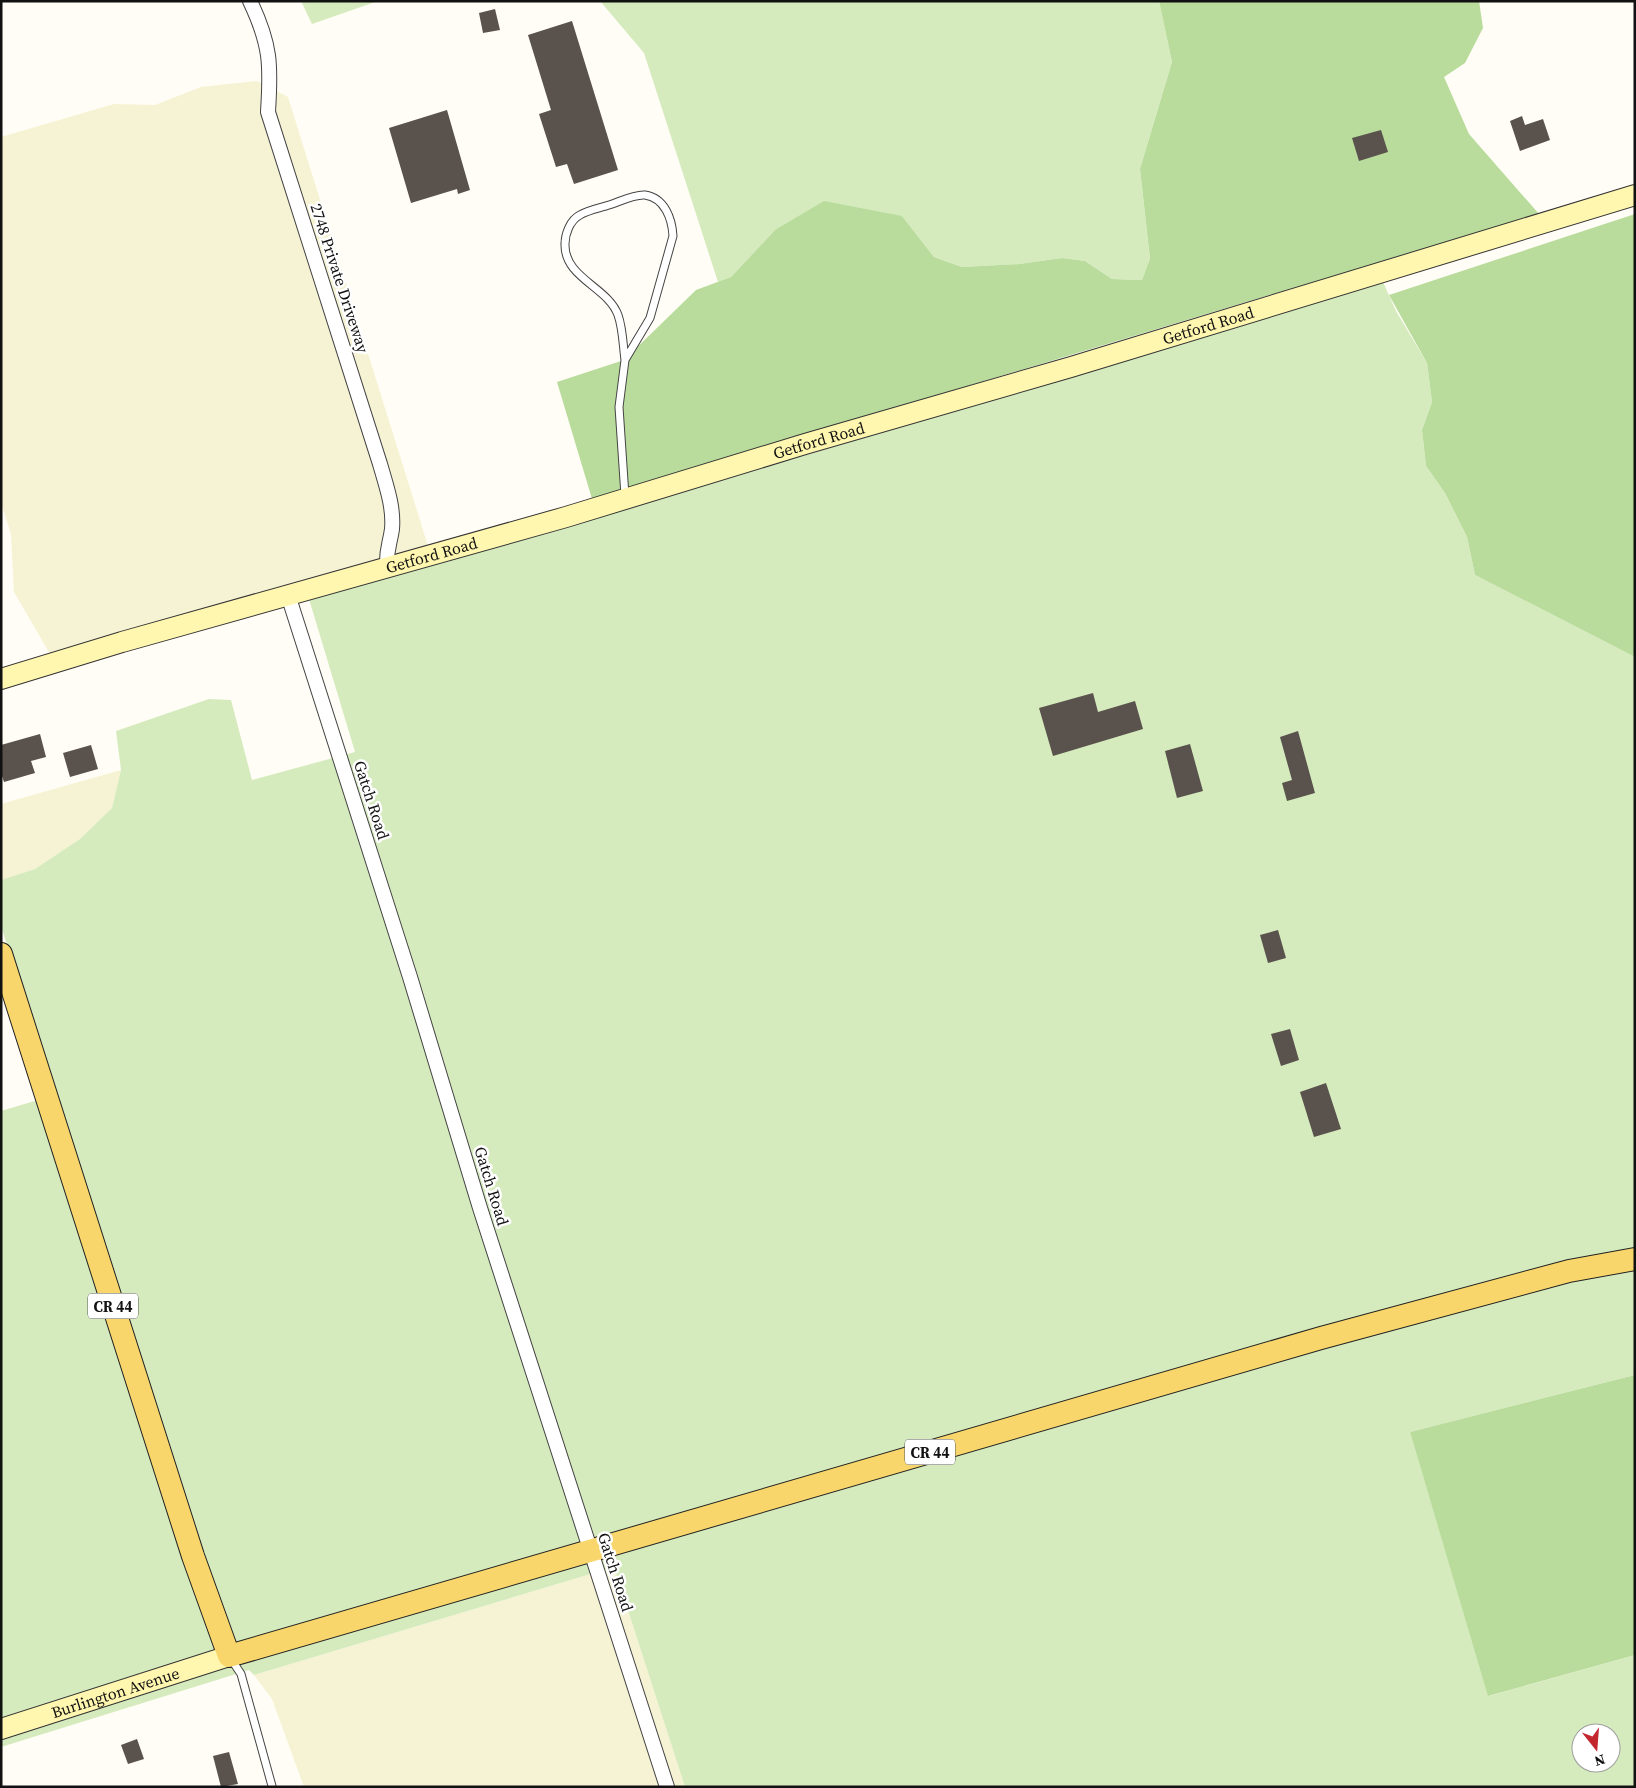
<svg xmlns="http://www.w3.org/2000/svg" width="1636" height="1788" viewBox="0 0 1636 1788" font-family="'Source Serif 4',serif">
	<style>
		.farmland { fill: #f6f3d4 }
		.green { fill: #d5ebbd; fill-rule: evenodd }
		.forest { fill: #b9dc9c }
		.building { fill: #5a524d }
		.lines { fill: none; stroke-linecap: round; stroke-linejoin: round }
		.lane-casing { stroke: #444; stroke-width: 9 }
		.street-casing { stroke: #444; stroke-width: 16 }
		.secondary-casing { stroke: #333; stroke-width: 22 }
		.primary-casing { stroke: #222; stroke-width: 24 }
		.lane { stroke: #fff; stroke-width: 7 }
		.street { stroke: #fff; stroke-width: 14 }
		.secondary { stroke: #fff6b0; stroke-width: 20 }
		.primary { stroke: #f9d66b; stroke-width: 22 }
		.labels { text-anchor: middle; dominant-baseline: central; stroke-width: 5; stroke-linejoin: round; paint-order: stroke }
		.shield { fill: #fff; stroke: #585858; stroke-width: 1 }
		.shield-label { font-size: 15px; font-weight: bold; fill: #111 }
		.street-label { font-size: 16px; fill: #111; stroke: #fff }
	</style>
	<rect width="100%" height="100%" fill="#fffdf5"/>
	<g class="farmland">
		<polygon points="257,81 288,97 428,546 50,654 14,592 11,534 1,503 1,137 114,104 155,105 201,87"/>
		<polygon points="121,770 112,808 80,839 35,869 1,880 1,804"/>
		<polygon points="614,1567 685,1787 304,1787 272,1699 254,1675"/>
	</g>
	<g class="green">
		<polygon points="301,1 378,1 312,24"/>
		<polygon points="600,1 1159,1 1172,62 1140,169 1150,260 1142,280 1112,279 1085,261 1062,258 1019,264 962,267 934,257 902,216 775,230 731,277 718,282 644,53"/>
		<polygon points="1383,282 1396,311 1427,363 1432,402 1422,430 1426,466 1445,493 1467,537 1475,575 1635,657 1635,1249 234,1645 76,1162 1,926 1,880 35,869 80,839 112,808 121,770 116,731 209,699 231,700 252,780 355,752 309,599 569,526"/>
		<polygon points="38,1100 218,1650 1,1719 1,1111"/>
		<path d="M1635,1268V1375L1410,1432L1489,1696L1635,1655V1787H685L614,1567L254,1675L249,1670L1,1747V1739L244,1662L1324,1348L1571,1280ZM1581,1733H1611V1763H1581Z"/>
	</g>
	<g class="forest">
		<polygon points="1159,1 1479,1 1483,28 1465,63 1444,77 1469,134 1539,214 592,499 557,382 624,360 696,290 731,277 775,230 824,201 902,216 934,257 962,267 1019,264 1062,258 1085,261 1112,279 1142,280 1150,259 1140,169 1172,62"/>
		<polygon points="1635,214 1635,657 1475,575 1467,537 1445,493 1426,466 1422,430 1432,402 1427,363 1389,295"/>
		<polygon points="1635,1375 1635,1655 1488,1696 1410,1432"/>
	</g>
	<g class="building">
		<polygon points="495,9 500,30 483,33 479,13"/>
		<polygon points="572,21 618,170 574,184 567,164 556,167 539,114 551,110 528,35"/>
		<polygon points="447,110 470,190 458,194 457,189 411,203 389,128"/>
		<polygon points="1522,116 1525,125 1543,119 1550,140 1520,151 1510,121"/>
		<polygon points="1381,130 1388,152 1359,161 1352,138"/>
		<polygon points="1093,693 1098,712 1135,701 1143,729 1053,756 1039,708"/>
		<polygon points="1298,731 1315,793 1287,801 1282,783 1292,780 1280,737"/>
		<polygon points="40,734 46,757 31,761 35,773 4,782 1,773 1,745"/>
		<polygon points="1190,744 1203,791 1177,798 1165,751"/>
		<polygon points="91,745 98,769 70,777 63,753"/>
		<polygon points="1278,930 1286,958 1268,963 1260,935"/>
		<polygon points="1290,1029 1299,1060 1281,1066 1271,1034"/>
		<polygon points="1326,1083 1341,1129 1314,1137 1300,1092"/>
		<polygon points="137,1739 144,1759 128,1764 121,1745"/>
		<polygon points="229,1752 238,1784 221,1787 213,1756"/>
	</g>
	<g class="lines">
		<g class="lane-casing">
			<g id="lane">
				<path d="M625,360C623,346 623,329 618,315C608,287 564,278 565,244C565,234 570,220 580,215C588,210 600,208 609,205C619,202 634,194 645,195C665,198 672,219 673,236L650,318L625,360L619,407L625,496"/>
				<polyline points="231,1659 241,1674 272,1786"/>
			</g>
		</g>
		<g class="street-casing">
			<g id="street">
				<path d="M250,1C271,45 271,65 268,112L380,464C386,485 394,507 392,529C390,544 386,550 387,567"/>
				<polyline points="288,595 410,977 480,1208 667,1787"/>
			</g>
		</g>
		<g class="secondary-casing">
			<g id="secondary">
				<path id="s1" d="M1,679L122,642L566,517L805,444L1071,367L1635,195"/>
				<path id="s2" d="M1,1729L229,1656"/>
			</g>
		</g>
		<g class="primary-casing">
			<polyline id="primary" points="1,954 193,1556 229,1656 1321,1338 1569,1271 1635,1259"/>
		</g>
		<use href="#lane" class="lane"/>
		<use href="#street" class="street"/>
		<use href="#secondary" class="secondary"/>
		<use href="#primary" class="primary"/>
	</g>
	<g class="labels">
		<g class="shield">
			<rect x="88" y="1293.5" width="50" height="25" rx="4"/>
			<rect x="905" y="1439.5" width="50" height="25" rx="4"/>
		</g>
		<g class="shield-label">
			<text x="113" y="1306">CR 44</text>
			<text x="930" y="1452">CR 44</text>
		</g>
		<g class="street-label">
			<text transform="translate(340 278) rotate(72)">2748 Private Driveway</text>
			<text stroke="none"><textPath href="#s1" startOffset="1258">Getford Road</textPath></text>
			<text stroke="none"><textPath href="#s1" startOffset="852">Getford Road</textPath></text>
			<text stroke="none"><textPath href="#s1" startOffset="448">Getford Road</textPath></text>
			<text transform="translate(372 800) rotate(72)">Gatch Road</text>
			<text transform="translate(492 1186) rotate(73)">Gatch Road</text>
			<text transform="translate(616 1572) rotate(72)">Gatch Road</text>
			<text stroke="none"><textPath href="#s2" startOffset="120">Burlington Avenue</textPath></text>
		</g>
	</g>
	<rect width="1636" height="1788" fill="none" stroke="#111111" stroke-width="5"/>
	<g transform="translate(1596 1748) rotate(163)"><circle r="24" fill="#ffffff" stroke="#a0a0a0"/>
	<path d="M0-4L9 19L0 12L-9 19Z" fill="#c4262e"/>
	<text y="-8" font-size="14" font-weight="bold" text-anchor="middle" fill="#111111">N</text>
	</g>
</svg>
